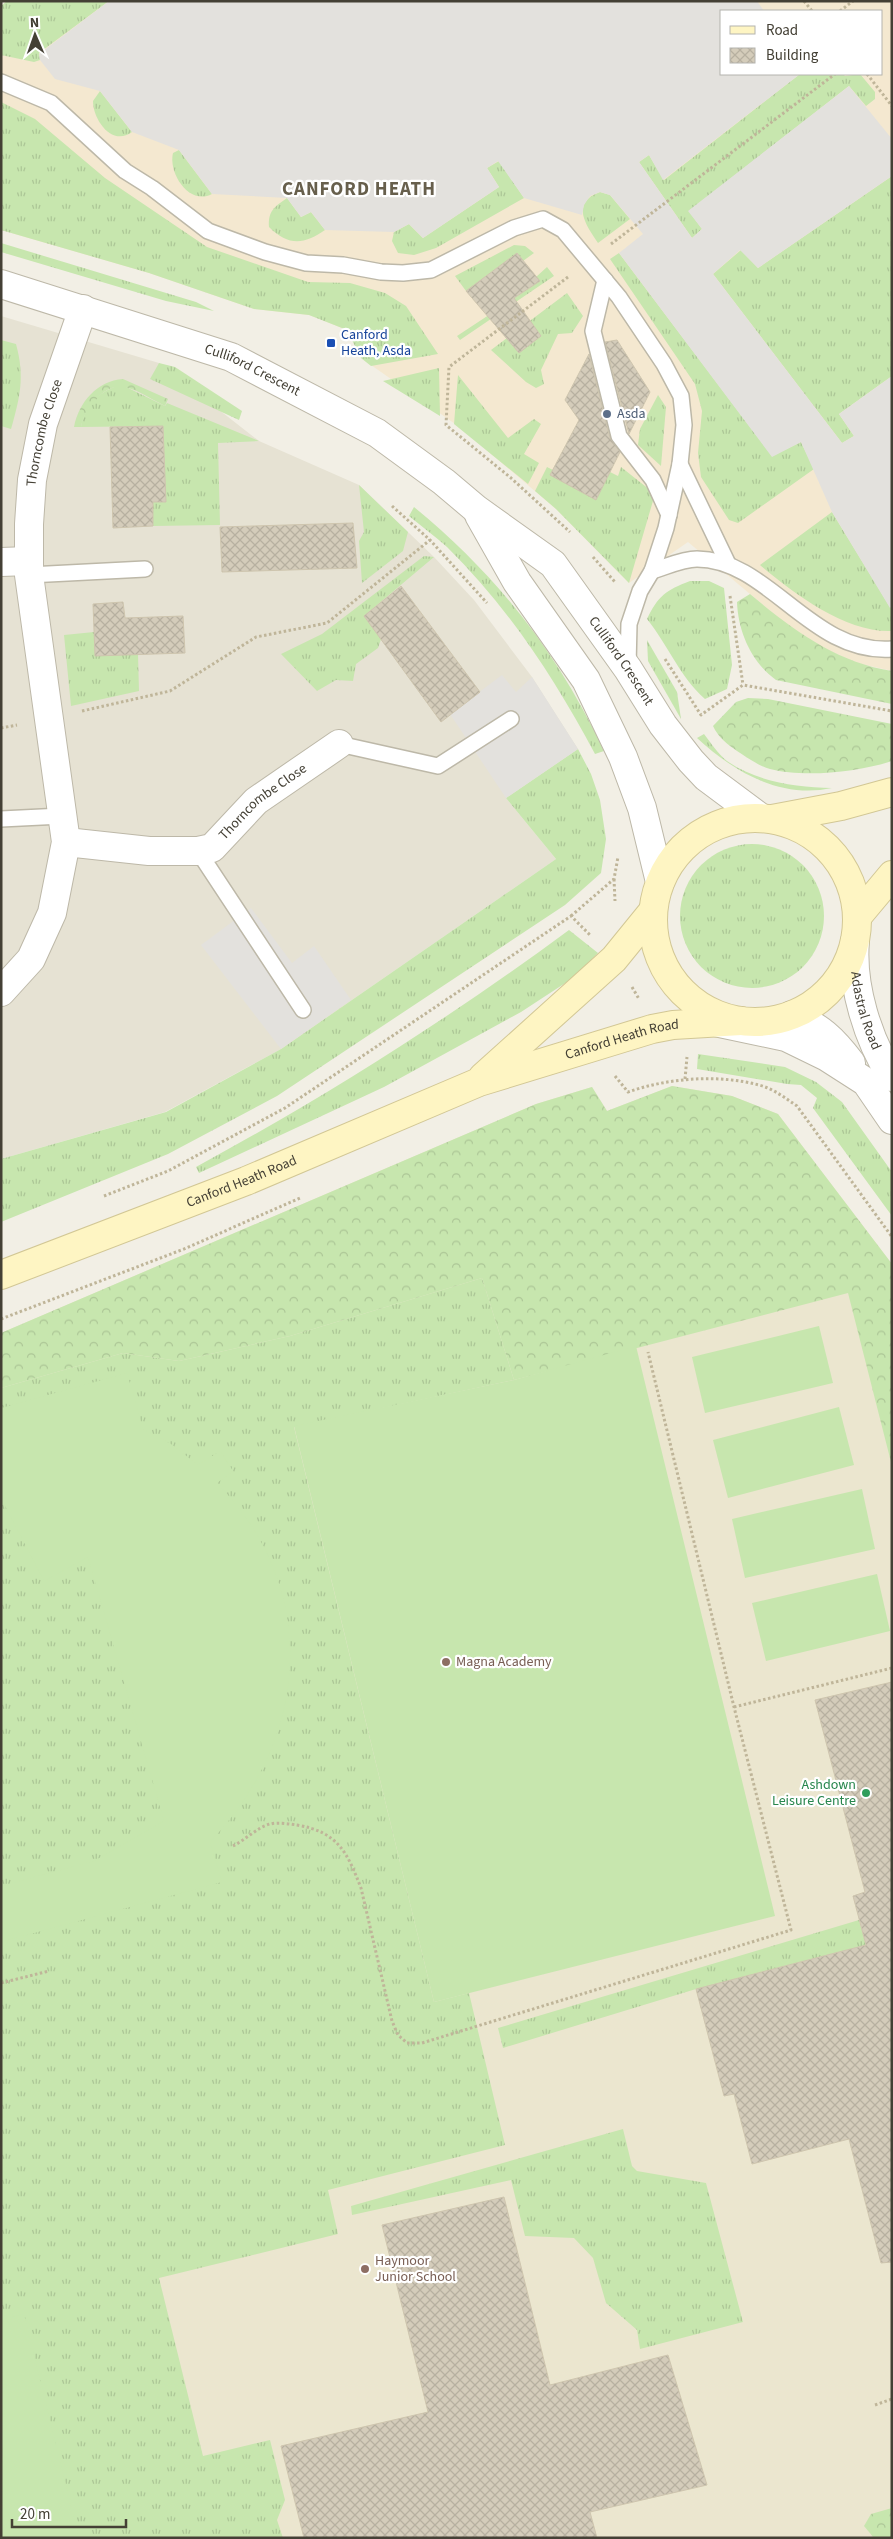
<svg xmlns="http://www.w3.org/2000/svg" width="893" height="2539" viewBox="0 0 893 2539" font-family="'Source Sans 3',sans-serif">
	<style>
		.residential { fill: #e6e2d3 }
		.commercial { fill: #f4e8d0; fill-rule: evenodd }
		.education { fill: #ebe6cf }
		.grass { fill: url(#grass-tufts) }
		.forest { fill: url(#forest-crowns) }
		.garden { fill: #c7e6ae }
		.parking { fill: #e3e1dd }
		.building { fill: url(#building-cross-hatch); stroke: #cec5ae }
		.lines { fill: none; stroke-linecap: round; stroke-linejoin: round }
		.service-casing { stroke: #bdb8a8; stroke-width: 18 }
		.minor-casing { stroke: #bdb8a8; stroke-width: 30 }
		.tertiary-casing { stroke: #bdb8a8; stroke-width: 30 }
		.secondary-casing { stroke: #d2c795; stroke-width: 30 }
		.path { stroke: #bfb599; stroke-width: 3; stroke-dasharray: 2.5 2.5; stroke-linecap: butt }
		.service { stroke: #fff; stroke-width: 15 }
		.minor { stroke: #fff; stroke-width: 28 }
		.tertiary { stroke: #fff; stroke-width: 28 }
		.secondary { stroke: #fef5c3; stroke-width: 28 }
		.transit-dot { fill: #1a4fb4; stroke: #fff; stroke-width: 2 }
		.service-dot { fill: #5c6f8a; stroke: #fff; stroke-width: 2 }
		.education-dot { fill: #8d6e63; stroke: #fff; stroke-width: 2 }
		.leisure-dot { fill: #2e9e5b; stroke: #fff; stroke-width: 2 }
		.labels { text-anchor: middle; dominant-baseline: central; stroke-width: 4.5; stroke-linejoin: round; paint-order: stroke }
		.transit-label { font-size: 14px; fill: #164399; stroke: #fff; text-anchor: start }
		.street-label { font-size: 14px; fill: #444035; stroke: #fff }
		.service-label { font-size: 14px; fill: #4e5e75; stroke: #fff; text-anchor: start }
		.education-label { font-size: 14px; fill: #785e54; stroke: #fff; text-anchor: start }
		.leisure-label { font-size: 14px; fill: #27864d; stroke: #fff; text-anchor: end }
		.district-label { font-size: 19px; font-weight: bold; letter-spacing: 1px; fill: #675f4c; stroke: #fff }
	</style>
	<defs>
		<pattern id="grass-tufts" width="24" height="20" patternUnits="userSpaceOnUse" patternTransform="scale(1.25)"><rect width="24" height="20" fill="#c7e6ae"/><path d="M3 7l-1-3M5 7V3M7 7l1-3M15 17l-1-3M17 17v-4M19 17l1-3" fill="none" stroke="#acc696"/></pattern>
		<pattern id="forest-crowns" width="20" height="18" patternUnits="userSpaceOnUse" patternTransform="scale(1.25)"><rect width="20" height="18" fill="#c7e6ae"/><path d="M2 6a3 3 0 1 1 6 0M12 15a3 3 0 1 1 6 0" fill="none" stroke="#acc696"/></pattern>
		<pattern id="building-cross-hatch" width="8" height="8" patternUnits="userSpaceOnUse" patternTransform="scale(1.25)"><rect width="8" height="8" fill="#d4ccba"/><path d="M0 0l8 8M0 8l8-8" fill="none" stroke="#b7b0a0"/></pattern>
	</defs>
	<rect width="100%" height="100%" fill="#f2efe5"/>
	<polygon class="residential" points="1,316 159,363 259,441 359,485 434,557 474,600 532,677 578,749 506,798 556,859 281,1049 165,1112 1,1159"/>
	<path class="commercial" d="M7,1H892V671L857,663L823,648L782,621L688,542L629,583L556,509L458,426L361,358L347,330L309,315L254,309L149,273L1,230V6ZM722,11H882V74H722Z"/>
	<polygon class="education" points="672,1086 732,1096 778,1114 892,1264 892,2520 881,2538 1,2538 1,1333 536,1104 592,1087 607,1111"/>
	<g class="grass">
		<polygon points="7,1 109,1 39,53 40,60 34,62 1,55 1,6"/>
		<polygon points="800,74 843,74 845,76 860,74 875,92 875,99 866,106 849,86 689,211 702,229 692,238 639,162 649,155 664,180"/>
		<path d="M100,91L132,132C112,147 93,120 93,101Z"/>
		<polygon points="1,102 35,119 105,178 207,247 308,282 350,283 385,293 406,306 438,354 371,366 361,358 347,330 309,315 254,309 149,273 1,230"/>
		<path d="M179,150L212,194C189,206 168,173 173,153Z"/>
		<polygon points="499,161 524,198 436,248 414,255 398,253 392,241 394,232 409,224 423,238 499,187 487,168"/>
		<polygon points="892,176 892,376 839,414 854,436 842,443 713,274 741,250 758,268"/>
		<path d="M600,192L610,195L630,219L598,243C586,225 570,203 600,192Z"/>
		<path d="M287,198L301,217L311,212L325,230C304,245 288,246 269,227C268,211 274,207 287,198Z"/>
		<polygon points="1,243 196,302 214,311 166,301 1,252"/>
		<polygon points="514,245 525,246 534,253 523,261 517,253 466,291 455,276"/>
		<polygon points="619,253 772,456 801,442 814,469 738,523 729,520 701,477 698,453 702,411 695,384 610,259"/>
		<polygon points="547,267 554,276 460,340 457,336 540,281 536,277"/>
		<polygon points="567,293 583,316 572,333 558,334 541,370 544,384 536,388 526,382 491,350"/>
		<path d="M1,340L16,344C25,377 20,397 11,429L1,426Z"/>
		<polygon points="159,363 175,367 242,411 239,420 150,379"/>
		<polygon points="439,368 440,416 383,381"/>
		<polygon points="458,375 508,438 534,419 541,424 524,454 539,463 528,484 454,424"/>
		<path d="M122,385L165,406L167,403L259,441L218,443L220,525L153,526V502H166L163,426L81,427C84,407 102,388 122,385Z"/>
		<polygon points="658,395 666,407 661,466 638,445 640,429"/>
		<polygon points="547,467 553,470 550,475 596,499 610,472 618,476 621,467 655,494 629,583 556,509 535,491"/>
		<polygon points="359,485 408,532 403,551 362,583 359,541 364,532"/>
		<path d="M414,507C498,576 558,653 604,751L595,754C555,679 508,607 447,547C435,536 421,526 409,516Z"/>
		<path d="M832,512L890,607L892,606V631C846,633 793,593 760,565Z"/>
		<polygon points="424,556 434,557 364,616 381,639 378,648 356,664 353,681 336,680 317,691 281,654 322,634"/>
		<path d="M690,581H709L724,588L732,665L727,689L705,699C680,677 668,645 647,619C658,596 666,590 690,581Z"/>
		<polygon points="94,632 95,656 138,654 139,691 71,706 64,635"/>
		<polygon points="647,640 677,692 681,719 648,661"/>
		<path d="M704,734C711,743 718,754 727,761C757,782 796,787 832,788C780,799 734,772 697,738Z"/>
		<polygon points="578,749 591,774 600,800 606,839 601,873 565,905 277,1096 168,1154 1,1222 1,1159 166,1112 281,1049 556,859 506,798"/>
		<circle cx="752" cy="916" r="72"/>
		<path d="M569,930L598,953L573,978L521,1012L384,1087L199,1173L196,1167C325,1097 450,1018 569,930Z"/>
		<polygon points="698,1054 785,1067 816,1082 842,1102 892,1172 892,1216 813,1108 817,1098 801,1085 787,1084 697,1069"/>
		<polygon points="482,1278 514,1380 294,1427 434,2002 469,1993 505,2145 328,2190 338,2234 159,2278 203,2456 270,2440 285,2500 277,2520 283,2538 1,2538 1,1388 123,1353 179,1361 290,1336"/>
		<polygon points="859,1920 866,1945 696,1989 503,2048 498,2028"/>
		<polygon points="623,2129 632,2166 637,2171 706,2183 743,2322 640,2349 637,2330 606,2303 593,2258 574,2238 525,2236 511,2180 352,2215 351,2206"/>
	</g>
	<g class="forest">
		<path d="M123,379L168,399L165,406C140,394 118,373 96,400C88,408 83,416 81,427H74C79,402 97,381 123,379Z"/>
		<path d="M750,594C793,630 836,662 892,671V704L776,680C752,663 738,632 737,602Z"/>
		<path d="M748,698L768,699L892,724V761C859,772 804,778 770,769C759,766 746,757 737,751C727,744 718,737 713,726L736,702Z"/>
		<polygon points="672,1086 732,1096 778,1114 892,1264 892,1466 848,1293 514,1380 482,1278 290,1336 179,1361 123,1353 1,1388 1,1333 536,1104 592,1087 607,1111"/>
		<polygon points="892,2508 892,2538 874,2538 864,2526 871,2514"/>
	</g>
	<g class="garden">
		<polygon points="819,1326 833,1383 705,1413 692,1357"/>
		<polygon points="636,1346 775,1916 434,2002 294,1426 514,1380"/>
		<path d="M127,1373L143,1429L171,1444L198,1465L220,1451L233,1471L217,1483C321,1589 310,1738 210,1842L222,1882L1,1942V1886L94,1861L164,1821L88,1557L44,1581L1,1498V1408Z"/>
		<polygon points="839,1407 854,1465 728,1498 713,1440"/>
		<polygon points="862,1489 875,1549 745,1578 732,1519"/>
		<polygon points="877,1574 890,1631 766,1661 752,1603"/>
		<polygon points="24,2314 79,2538 1,2538 1,2320"/>
	</g>
	<g class="parking">
		<polygon points="109,1 757,1 764,11 722,11 722,74 800,74 663,180 649,155 639,162 692,238 702,229 688,211 849,86 892,139 892,176 758,268 740,250 713,274 842,443 854,436 839,414 892,376 892,606 890,608 832,512 801,442 772,457 619,253 643,234 610,195 600,192 590,196 584,205 582,215 524,198 498,161 487,168 499,187 423,238 409,224 394,232 325,230 311,212 301,217 287,198 212,194 179,150 132,132 100,91 55,79 40,60 39,54"/>
		<polygon points="502,675 516,692 532,677 578,749 506,798 450,714"/>
		<polygon points="251,908 292,963 314,946 351,1000 281,1049 201,945"/>
	</g>
	<g class="building">
		<polygon points="517,253 540,281 514,298 541,336 519,353 466,291"/>
		<polygon points="617,340 650,392 629,434 605,342"/>
		<polygon points="589,354 610,438 620,452 596,500 550,475 579,420 565,400"/>
		<polygon points="163,426 166,502 153,502 153,526 113,528 110,427"/>
		<polygon points="353,523 357,568 222,572 220,527"/>
		<polygon points="401,586 480,692 441,722 364,616"/>
		<polygon points="123,602 125,618 183,616 185,653 95,656 93,604"/>
		<polygon points="892,1682 892,2262 881,2263 849,2139 752,2164 734,2094 724,2096 696,1989 866,1945 853,1896 865,1892 815,1700"/>
		<polygon points="504,2197 550,2385 668,2355 707,2485 590,2512 597,2538 304,2538 281,2446 428,2412 382,2225"/>
	</g>
	<g class="lines">
		<g class="service-casing">
			<g id="service">
				<polyline points="1,82 51,103 125,171 152,188 208,231 265,252 306,263 343,265 381,272 403,273 431,270 514,228 543,219 563,230 619,297 664,364 681,396 684,425 680,464 666,528 652,571 640,591 629,624 628,666"/>
				<polyline points="605,280 593,331 619,436 653,480 669,515"/>
				<polyline points="680,464 728,564"/>
				<path d="M652,571C666,567 682,559 697,559C769,559 811,655 892,649"/>
				<polyline points="29,575 145,569"/>
				<polyline points="339,744 438,766 511,719"/>
				<polyline points="1,819 62,816"/>
				<polyline points="198,851 303,1010"/>
			</g>
		</g>
		<g class="minor-casing">
			<g id="minor">
				<path id="s1" d="M1,284L231,357L377,433L444,482L476,509L553,564L628,669L663,725L691,761L706,777L761,818"/>
				<polyline points="479,515 517,582 586,680 623,757 642,808 660,882"/>
				<polyline points="1,562 29,561"/>
				<path id="s2" d="M66,842L149,851H198L212,848L256,801L339,744"/>
				<path id="s3" d="M1,992L31,959L52,913L66,842L29,575V524L32,480L43,424L83,309"/>
			</g>
		</g>
		<g class="tertiary-casing">
			<g id="tertiary">
				<path id="s4" d="M855,941C851,986 868,1040 892,1077"/>
				<path d="M792,1015C820,1027 833,1039 851,1063"/>
				<polyline points="715,1022 786,1037 827,1057 866,1082 892,1120"/>
			</g>
		</g>
		<g class="secondary-casing">
			<g id="secondary">
				<circle cx="755" cy="920" r="102"/>
				<polyline points="772,819 841,806 892,792"/>
				<polyline points="857,917 892,875"/>
				<polyline points="483,1077 614,959 653,911"/>
				<path id="s5" d="M1,1275L246,1181L479,1082L652,1029L673,1025L741,1021"/>
			</g>
		</g>
		<g class="path">
			<polyline points="804,1 812,11"/>
			<polyline points="840,11 853,1"/>
			<polyline points="867,74 892,106"/>
			<polyline points="611,244 835,74"/>
			<polyline points="568,277 449,367 446,425 511,478 570,532"/>
			<polyline points="392,506 430,540 487,603"/>
			<polyline points="593,557 615,582"/>
			<polyline points="730,596 743,685"/>
			<polyline points="665,659 701,715 743,685 892,711"/>
			<polyline points="82,711 170,691 256,637 327,623 430,540"/>
			<polyline points="1,728 17,725"/>
			<polyline points="614,879 615,901"/>
			<polyline points="571,916 614,879 618,857"/>
			<polyline points="632,987 639,999"/>
			<path d="M615,1076L628,1092C668,1078 718,1074 759,1085C774,1089 785,1098 797,1106L892,1237"/>
			<polyline points="685,1079 687,1057"/>
			<polyline points="104,1196 168,1171 285,1108 571,916 591,936"/>
			<polyline points="1,1319 184,1249 300,1198"/>
			<polyline points="734,1707 892,1668"/>
			<path d="M233,1846C245,1840 258,1827 270,1824C278,1822 290,1824 297,1825C338,1832 347,1852 361,1888L392,2021L398,2035L407,2043H422L791,1930L734,1707L648,1352"/>
			<polyline points="1,1983 49,1971"/>
			<polyline points="875,2405 892,2399"/>
		</g>
		<use href="#service" class="service"/>
		<use href="#minor" class="minor"/>
		<use href="#tertiary" class="tertiary"/>
		<use href="#secondary" class="secondary"/>
	</g>
	<rect class="transit-dot" x="326" y="338" width="10" height="10" rx="2.5"/>
	<circle class="service-dot" cx="607" cy="414" r="5"/>
	<g class="education-dot">
		<circle cx="446" cy="1662" r="5"/>
		<circle cx="365" cy="2269" r="5"/>
	</g>
	<circle class="leisure-dot" cx="866" cy="1793" r="5"/>
	<g class="labels">
		<g class="transit-label">
			<text x="341" y="335">Canford<tspan x="341" dy="16">Heath, Asda</tspan></text>
		</g>
		<g class="street-label">
			<text stroke="none"><textPath href="#s1" startOffset="266">Culliford Crescent</textPath></text>
			<text stroke="none"><textPath href="#s3" startOffset="581">Thorncombe Close</textPath></text>
			<text stroke="none"><textPath href="#s1" startOffset="744">Culliford Crescent</textPath></text>
			<text stroke="none"><textPath href="#s2" startOffset="216">Thorncombe Close</textPath></text>
			<text stroke="none"><textPath href="#s4" startOffset="71">Adastral Road</textPath></text>
			<text stroke="none"><textPath href="#s5" startOffset="665">Canford Heath Road</textPath></text>
			<text stroke="none"><textPath href="#s5" startOffset="258">Canford Heath Road</textPath></text>
		</g>
		<g class="service-label">
			<text x="617" y="414">Asda</text>
		</g>
		<g class="education-label">
			<text x="456" y="1662">Magna Academy</text>
			<text x="375" y="2261">Haymoor<tspan x="375" dy="16">Junior School</tspan></text>
		</g>
		<g class="leisure-label">
			<text x="856" y="1785">Ashdown<tspan x="856" dy="16">Leisure Centre</tspan></text>
		</g>
		<g class="district-label">
			<text x="359" y="189">CANFORD HEATH</text>
		</g>
	</g>
	<rect width="893" height="2539" fill="none" stroke="#444035" stroke-width="5"/>
	<rect x="720" y="10" width="162" height="65" fill="#ffffff" stroke="#b4b3ae"/>
	<rect x="730" y="26" width="25" height="8" fill="#fef5c3" stroke="#b4b3ae"/>
	<text x="766" y="35" font-size="15" fill="#444035">Road</text>
	<rect x="730" y="48" width="25" height="15" fill="url(#building-cross-hatch)" stroke="#b4b3ae"/>
	<text x="766" y="60" font-size="15" fill="#444035">Building</text>
	<g transform="translate(35 35) rotate(358)" stroke="#ffffff" stroke-width="4" paint-order="stroke">
	<path d="M0-4L9 19L0 12L-9 19Z" fill="#444035"/>
	<text y="-8" font-size="14" font-weight="bold" text-anchor="middle" fill="#444035">N</text>
	</g>
	<path d="M12 2519v8h114v-8" fill="none" stroke="#444035" stroke-width="2.5"/>
	<text x="20" y="2519" font-size="15" fill="#444035" stroke="#ffffff" stroke-width="4" paint-order="stroke">20 m</text>
</svg>
